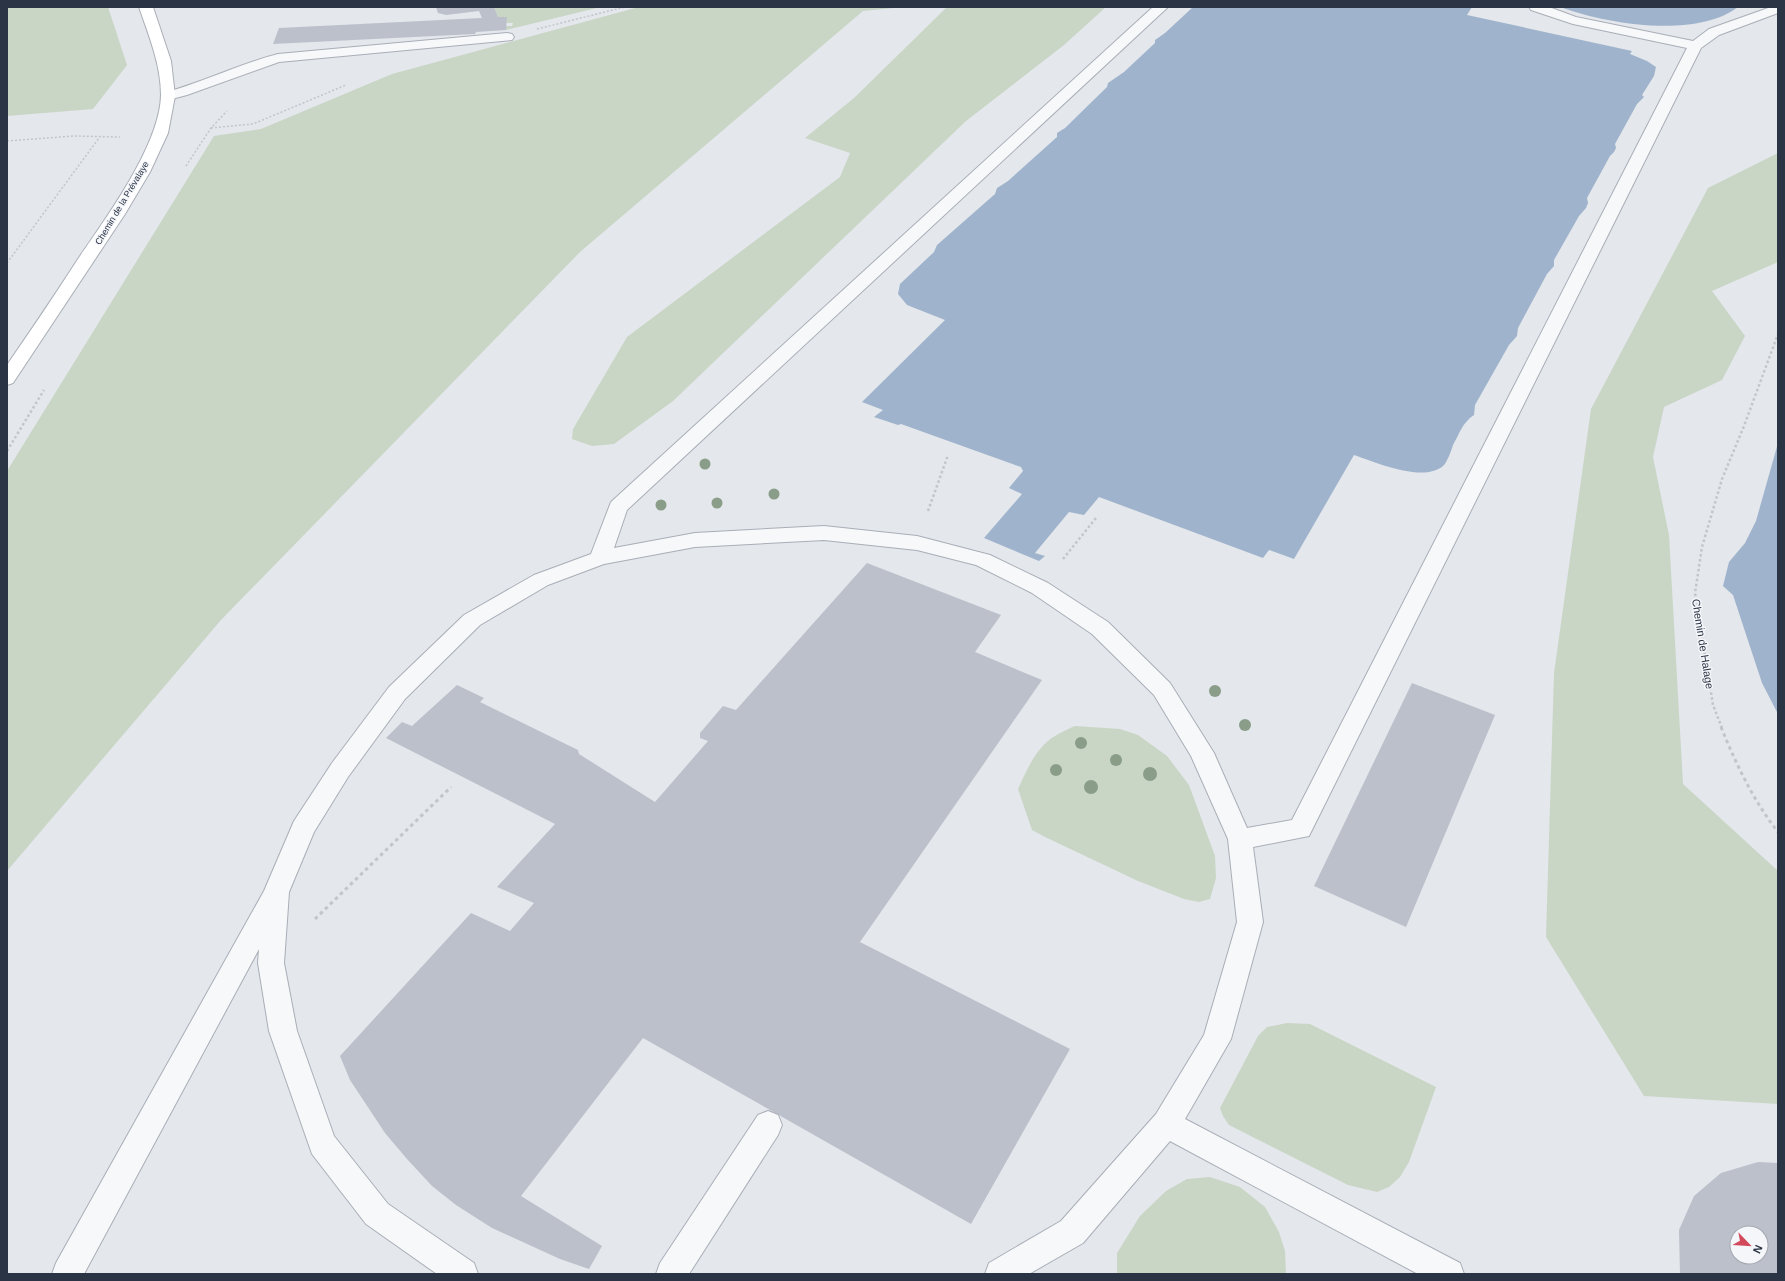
<svg xmlns="http://www.w3.org/2000/svg" width="1785" height="1281" viewBox="0 0 1785 1281" font-family="Arial,sans-serif">
	<style>
		.green { fill: #c9d6c5 }
		.water { fill: #9fb4cc }
		.building { fill: #bbc0ca; fill-rule: evenodd }
		.lines { fill: none; stroke-linecap: round; stroke-linejoin: round }
		.lane-casing { stroke: #a9aeb7; stroke-width: 2 }
		.street-casing { stroke: #a9aeb7; stroke-width: 2 }
		.secondary-casing { stroke: #a9aeb7; stroke-width: 2 }
		.path-far2 { stroke: #c2c5cb; stroke-width: 1.5; stroke-dasharray: 2 2; stroke-linecap: butt }
		.path-far1 { stroke: #c2c5cb; stroke-width: 2.5; stroke-dasharray: 2.5 2.5; stroke-linecap: butt }
		.path { stroke: #c2c5cb; stroke-width: 3; stroke-dasharray: 3.5 3.5; stroke-linecap: butt }
		.lane { fill: #f7f8fa; fill-rule: evenodd }
		.street { fill: #f7f8fa; fill-rule: evenodd }
		.secondary { fill: #fff; fill-rule: evenodd }
		.tree { fill: #899d89 }
		.labels { text-anchor: middle; dominant-baseline: central; stroke-width: 3; stroke-linejoin: round; paint-order: stroke }
		.far-street-label { font-size: 9px; fill: #2b3445; stroke: #f4f6f9 }
		.street-label { font-size: 11px; fill: #2b3445; stroke: #f4f6f9 }
	</style>
	<rect width="100%" height="100%" fill="#e4e7ec"/>
	<g class="green">
		<polygon points="7,7 108,7 127,65 93,109 7,116"/>
		<polygon points="494,7 601,7 506,30 506,26 512,26 513,23 506,23 507,17 498,17"/>
		<polygon points="639,7 904,7 863,11 580,252 221,620 7,871 7,471 214,136 261,129 392,74"/>
		<polygon points="947,7 1106,7 1064,45 966,121 673,401 614,444 592,446 572,439 573,429 627,337 840,177 850,153 805,138 854,98"/>
		<polygon points="1778,153 1778,262 1712,291 1745,336 1722,380 1664,407 1653,457 1669,535 1683,784 1778,871 1778,1104 1644,1096 1546,937 1554,673 1591,409 1708,188"/>
		<path d="M1075,726L1120,729L1138,735L1167,756L1189,785L1215,856L1216,878L1210,899L1199,902L1184,899L1138,881L1045,837L1032,830L1018,789C1027,770 1036,747 1055,736C1061,732 1068,729 1075,726Z"/>
		<polygon points="1287,1023 1310,1024 1436,1087 1409,1162 1400,1177 1389,1187 1377,1192 1348,1185 1229,1125 1223,1116 1220,1108 1258,1036 1267,1027"/>
		<polygon points="1210,1177 1240,1187 1265,1207 1279,1232 1285,1251 1286,1274 1117,1274 1117,1253 1140,1216 1166,1191 1187,1179"/>
	</g>
	<g class="water">
		<path d="M1193,7H1472L1467,15L1632,51L1630,54L1647,61L1656,67L1654,76L1642,95L1644,97L1637,104L1615,144L1616,148L1614,152L1610,156L1587,198L1588,203L1586,208L1579,216L1554,260V266L1547,274L1518,328L1517,336L1509,345L1475,405L1474,415C1462,423 1460,433 1453,445C1451,451 1448,460 1444,465C1425,484 1375,462 1354,455L1294,559L1269,550L1263,558L1099,497L1084,515L1069,512L1035,553L1045,556L1039,561L984,538L1022,494L1009,488L1023,471L1021,467L901,424L898,425L874,417L883,410L862,402L945,320L907,305L898,294L900,284L934,252L937,245L995,194L997,188L1008,181L1057,137V133L1065,128L1107,87L1108,83L1124,72L1155,43V40L1165,33Z"/>
		<path d="M1560,7H1738C1696,39 1606,24 1560,7Z"/>
		<polygon points="1778,443 1778,714 1762,683 1733,595 1723,586 1729,562 1745,543 1756,521"/>
	</g>
	<g class="building">
		<polygon points="436,7 494,7 498,17 507,17 506,30 476,32 475,34 273,44 279,28 482,18 479,11 446,15 438,13"/>
		<polygon points="867,563 1001,615 975,652 1042,680 860,942 1070,1049 971,1224 643,1038 521,1196 602,1246 589,1269 560,1259 492,1228 456,1205 432,1186 407,1159 385,1133 350,1080 340,1056 471,913 510,931 534,903 497,887 555,824 386,738 402,722 412,726 457,685 484,698 480,702 578,750 579,754 655,802 708,741 700,738 700,733 723,706 736,710"/>
		<polygon points="1412,683 1495,715 1406,927 1314,886"/>
		<path d="M1758,1162L1778,1163V1274H1680L1679,1230L1694,1196L1721,1173ZM1737,1233H1761V1257H1737Z"/>
	</g>
	<g class="lines">
		<g class="lane-casing">
			<g id="lane">
				<polygon points="1153,7 1168,7 627,510 614,548 695,533 824,526 917,536 990,555 1048,583 1108,622 1170,683 1214,753 1247,828 1292,820 1687,48 1573,24 1531,10 1529,7 1549,7 1576,17 1693,41 1709,29 1771,7 1778,7 1778,13 1719,35 1701,48 1309,836 1253,847 1263,922 1231,1039 1185,1119 1460,1263 1464,1274 1418,1274 1170,1141 1083,1243 1029,1274 985,1274 989,1263 1061,1221 1156,1114 1204,1035 1237,922 1228,839 1191,756 1154,695 1092,634 1032,593 976,565 917,550 824,540 695,547 604,564 548,585 480,625 405,699 348,777 314,832 289,892 284,963 297,1031 334,1136 388,1204 474,1263 478,1274 437,1274 366,1224 312,1154 269,1031 258,963 259,949 84,1274 52,1274 56,1263 264,891 294,821 332,763 389,687 464,615 534,575 591,554 611,502"/>
				<polygon points="768,1111 778,1115 782,1125 778,1135 689,1274 656,1274 660,1263 758,1115"/>
			</g>
		</g>
		<g class="street-casing">
			<path id="street" d="M507,33L512,34L514,37L512,40L279,62L187,95L168,100L163,99L161,96L163,93C202,83 239,64 278,54Z"/>
		</g>
		<g class="secondary-casing">
			<path id="secondary" d="M139,7H153L171,61L175,96L168,133L150,172L125,214L13,383L7,385V365C31,330 55,295 78,259C106,218 160,145 161,95C161,65 149,36 139,7Z"/>
		</g>
		<g class="path-far2">
			<polyline points="537,29 625,7"/>
			<polyline points="211,128 253,124 346,85"/>
			<polyline points="7,141 74,136 120,137"/>
			<polyline points="186,166 211,128 227,111"/>
			<polyline points="7,263 99,138"/>
		</g>
		<g class="path-far1">
			<polyline points="7,451 44,390"/>
			<polyline points="928,511 948,455"/>
			<polyline points="1063,559 1096,518"/>
			<polyline points="1722,728 1713,705 1695,593 1702,547 1722,479 1744,426 1778,334"/>
		</g>
		<g class="path">
			<path d="M1721,727C1736,764 1753,800 1778,832"/>
			<polyline points="315,919 451,787"/>
		</g>
		<use href="#lane" class="lane"/>
		<use href="#street" class="street"/>
		<use href="#secondary" class="secondary"/>
	</g>
	<g class="tree">
		<circle cx="705" cy="464" r="5.5"/>
		<circle cx="774" cy="494" r="5.5"/>
		<circle cx="717" cy="503" r="5.5"/>
		<circle cx="661" cy="505" r="5.5"/>
		<circle cx="1215" cy="691" r="6"/>
		<circle cx="1245" cy="725" r="6"/>
		<circle cx="1081" cy="743" r="6"/>
		<circle cx="1116" cy="760" r="6"/>
		<circle cx="1056" cy="770" r="6"/>
		<circle cx="1150" cy="774" r="7"/>
		<circle cx="1091" cy="787" r="7"/>
	</g>
	<g class="labels">
		<g class="far-street-label">
			<text transform="translate(122 203) rotate(-59)">Chemin de la Prévalaye</text>
		</g>
		<g class="street-label">
			<text transform="translate(1703 644) rotate(81)">Chemin de Halage</text>
		</g>
	</g>
	<rect width="1785" height="1281" fill="none" stroke="#2b3445" stroke-width="16"/>
	<g transform="translate(1749 1245) rotate(115)"><circle r="19" fill="#f4f6f9" stroke="#a4a8b1"/>
	<path d="M0-3L7 15L0 10L-7 15Z" fill="#d1495b"/>
	<text y="-6" font-size="11" font-weight="bold" text-anchor="middle" fill="#2b3445">N</text>
	</g>
</svg>
